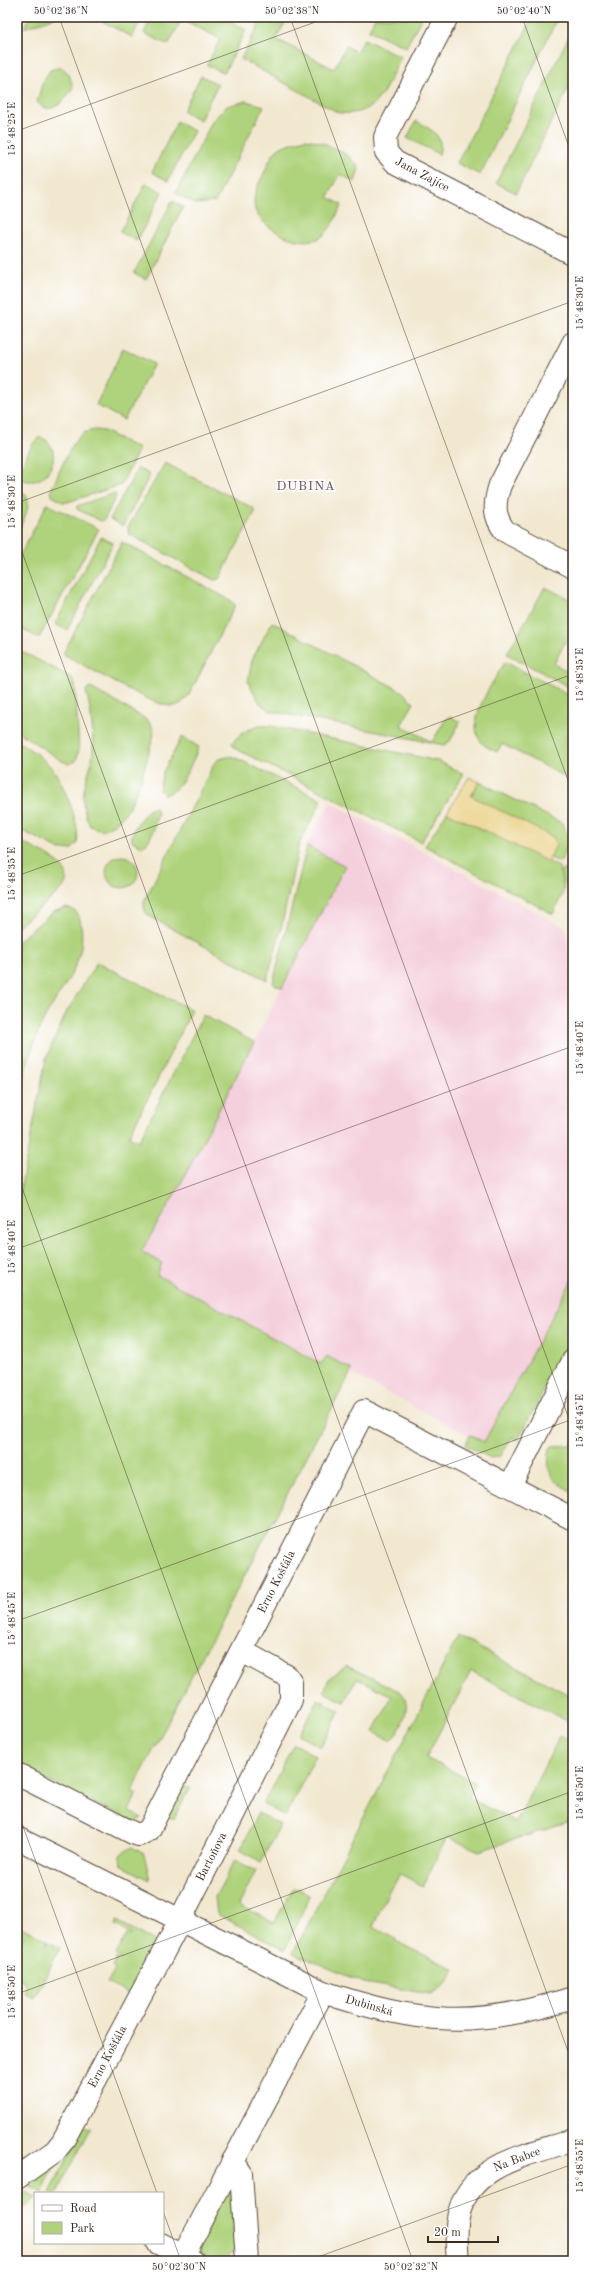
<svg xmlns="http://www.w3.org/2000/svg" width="590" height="2278" viewBox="0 0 590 2278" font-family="'Old Standard TT',serif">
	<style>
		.built { fill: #f4cfdc }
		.green { fill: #afd37c; stroke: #757e4d }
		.sand { fill: #eeda9e; stroke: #94825e }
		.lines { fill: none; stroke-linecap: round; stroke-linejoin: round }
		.minor-casing { stroke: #564639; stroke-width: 24 }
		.minor { stroke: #fff; stroke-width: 22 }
		.ticks { fill: none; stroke: #3b2a1e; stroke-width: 1; stroke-opacity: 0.45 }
		.labels { text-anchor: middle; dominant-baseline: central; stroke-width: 3.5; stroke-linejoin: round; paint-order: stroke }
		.street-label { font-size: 12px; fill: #3b2a1e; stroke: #fff }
		.neighbourhood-label { font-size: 13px; letter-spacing: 1px; fill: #73515d; stroke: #fff }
		.neatline { fill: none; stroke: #3b2a1e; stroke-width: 1.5 }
		.ticks-label { font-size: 10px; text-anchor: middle; fill: #3b2a1e }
	</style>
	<rect width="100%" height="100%" fill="#fff"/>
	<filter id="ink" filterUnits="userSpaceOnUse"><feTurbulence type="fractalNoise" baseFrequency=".025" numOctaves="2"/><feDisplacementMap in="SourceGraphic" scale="8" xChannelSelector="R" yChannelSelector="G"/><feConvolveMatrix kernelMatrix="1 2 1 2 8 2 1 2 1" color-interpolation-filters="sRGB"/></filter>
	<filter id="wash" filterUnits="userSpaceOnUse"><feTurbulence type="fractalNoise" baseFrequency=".012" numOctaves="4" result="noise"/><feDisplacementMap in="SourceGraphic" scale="16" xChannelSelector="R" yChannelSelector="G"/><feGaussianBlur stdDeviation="0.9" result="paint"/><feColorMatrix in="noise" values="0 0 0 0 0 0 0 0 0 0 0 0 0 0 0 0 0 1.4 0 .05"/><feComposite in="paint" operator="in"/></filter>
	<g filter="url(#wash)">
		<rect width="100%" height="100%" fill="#f2e8d0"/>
		<polygon class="built" points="330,802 566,928 573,986 573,1278 484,1443 357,1377 350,1373 352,1370 327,1356 322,1364 157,1275 162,1263 141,1252 180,1185 345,866 307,846"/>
		<g class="green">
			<polygon points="30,17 56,17 24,28"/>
			<polygon points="94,17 142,17 132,37"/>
			<polygon points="152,17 220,17 246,30 224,73 207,65 220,39 182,19 168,45 144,33"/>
			<path d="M263,17H288L276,39L334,69L346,46L356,52L364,39L401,57C385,87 380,117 339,113L241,59Z"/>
			<polygon points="375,17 422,17 406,47 369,30"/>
			<polygon points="533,17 558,17 480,175 457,163"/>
			<polygon points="573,28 573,79 516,193 496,183"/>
			<path d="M61,67L69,74L73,87C66,100 51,118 37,102L42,84L50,70Z"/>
			<polygon points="201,76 218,84 200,120 183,111"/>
			<polygon points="246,101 264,106 215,202 195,204 176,193 213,120 227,106"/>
			<path d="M416,121C430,129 445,135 439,154L407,138Z"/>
			<polygon points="177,122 194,131 168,181 152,172"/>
			<path d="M305,139C324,141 349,152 359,168L355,182L340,174L328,197L342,205C336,216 330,234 317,239C304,243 291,240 279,233C248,215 249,201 265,171C268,165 271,155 277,150C284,144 296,142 305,139Z"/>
			<polygon points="146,183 162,192 137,241 120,232"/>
			<polygon points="172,201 183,207 146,279 134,273"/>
			<polygon points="123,348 154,364 124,420 96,405"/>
			<path d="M96,430L104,431L139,449L121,485L68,502H63L52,496L51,490C58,476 69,445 81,435C86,431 90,431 96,430Z"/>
			<path d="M40,437C69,448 46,494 20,478C18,471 32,440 40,437Z"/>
			<polygon points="165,463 253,508 255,512 219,579 214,580 129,534 128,527"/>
			<polygon points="138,468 150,475 123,526 110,519"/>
			<path d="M17,488C38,498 24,518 17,533Z"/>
			<polygon points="114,493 116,496 104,520 101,521 77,509 77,506"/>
			<polygon points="47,504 99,529 39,638 17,627 17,561"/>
			<polygon points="101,537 113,543 67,630 55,624"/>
			<path d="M122,542L232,601L235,605L189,695C184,701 180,706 172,706C154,707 83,664 63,654Z"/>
			<polygon points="545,587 573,601 573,631 571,630 554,664 573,674 573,689 507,654"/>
			<polygon points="272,622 403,692 414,703 401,725 432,742 445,720 450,716 460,722 450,741 444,745 270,711 260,703 248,682 252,660"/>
			<polygon points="17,649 72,678 75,684 79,749 76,761 69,764 62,761 17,731"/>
			<path d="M505,662L573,697V781L502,744L497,752C493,750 487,748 483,744C462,722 494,682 505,662Z"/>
			<path d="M89,687L146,719L152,726L154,734C146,760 138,806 115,823C111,826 106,828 101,830L90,826C77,797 85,788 92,760C95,744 91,707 86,691Z"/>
			<path d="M271,726L438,761L464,774L421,842L234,748L232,743C242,731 255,724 271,726Z"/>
			<path d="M182,737L199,747C192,761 182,792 164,795L159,790L163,772Z"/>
			<path d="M17,741C28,748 41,756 50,766C62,778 82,828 77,844L72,849L60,850L17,828Z"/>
			<path d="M232,756L322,800L299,844L281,929L267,980L156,920C147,915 143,912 144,901L215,762L219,759Z"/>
			<polygon points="479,782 562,823 570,841 560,862 550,858 556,845 471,796"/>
			<path d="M152,808H155L158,813C155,823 152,842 142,847L132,841C130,831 144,812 152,808Z"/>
			<polygon points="447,812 559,867 564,890 553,914 425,846"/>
			<path d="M17,840C35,850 84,866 60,891L17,927Z"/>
			<polygon points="307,846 345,866 282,988 273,983"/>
			<circle cx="122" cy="872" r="16"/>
			<polygon points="573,868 573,883 563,885 560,871"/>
			<path d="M65,908L72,909L79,915C92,965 57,988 39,1030C29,1055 22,1080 17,1107V942L53,912Z"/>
			<polygon points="97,962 192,1010 129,1136 139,1141 203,1015 254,1042 180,1185 141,1252 162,1263 157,1275 321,1364 327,1356 352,1370 132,1791 137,1794 129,1811 142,1818 135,1822 17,1767 17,1206 46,1059 66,1013"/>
			<polygon points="573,1278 573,1334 518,1440 512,1437 501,1456 491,1458 465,1445 470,1435 484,1442"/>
			<path d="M573,1441V1492C551,1481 545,1473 550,1448L553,1446L571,1445Z"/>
			<polygon points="458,1637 573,1697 573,1719 571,1723 471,1671 426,1758 476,1783 469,1798 516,1822 560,1736 572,1742 573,1739 573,1821 479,1851 447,1837 423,1886 400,1874 392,1888 390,1888 373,1926 396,1939 395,1941 455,1969 447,1983 431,1994 364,1983 293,1953"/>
			<path d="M347,1666L401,1692C413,1704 402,1730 391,1741L374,1732L392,1696L357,1678L344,1702L324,1692L329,1678Z"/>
			<polygon points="318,1699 340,1711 321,1747 299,1735"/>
			<polygon points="294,1744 316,1756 285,1816 263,1804"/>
			<polygon points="183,1785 190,1788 174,1819 167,1816"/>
			<polygon points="258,1813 280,1825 261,1862 240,1850"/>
			<polygon points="132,1847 144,1854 150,1880 121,1865 120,1855"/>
			<polygon points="235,1860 256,1871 239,1905 274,1923 293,1888 296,1889 297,1888 310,1896 285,1950 217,1914 215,1897"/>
			<polygon points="117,1921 155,1941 128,1994 107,1983 115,1969 112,1967 117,1958 120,1960 121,1958 116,1955 127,1934 130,1936 131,1934 115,1925"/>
			<polygon points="21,1927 48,1941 46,1945 49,1942 60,1948 34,1998 24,1993 26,1988 24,1981 17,1977 17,1950 21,1951 19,1947 24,1936 17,1933"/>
			<polygon points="84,2126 91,2128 57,2193 50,2193"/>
			<polygon points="61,2154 42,2193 24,2183"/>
			<path d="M231,2184L235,2247C230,2263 213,2266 201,2254L199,2245Z"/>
			<polygon points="18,2188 35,2197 35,2199 17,2214"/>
		</g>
		<polygon class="sand" points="469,777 479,782 471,796 553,837 556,845 548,862 447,812"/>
	</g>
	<g filter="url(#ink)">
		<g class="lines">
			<g class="minor-casing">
				<g id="minor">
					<polyline points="447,17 385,137 386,152 395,162 573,254"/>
					<path d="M573,343L500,485C494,503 493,516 505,531L573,567"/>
					<polyline points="510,1486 573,1361"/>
					<polyline points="17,1774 133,1833 139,1835 149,1830 364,1411 573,1519"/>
					<path d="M17,1838L323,1992C419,2024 475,2029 573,1998"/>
					<polyline points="233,2161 241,2173 247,2261"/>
					<polyline points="17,2178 55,2151 63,2141 171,1938 291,1700 291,1682 287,1676 242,1651"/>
					<polyline points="158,2243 193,2261"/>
					<polyline points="183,2256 323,1992"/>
					<path d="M458,2261C457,2247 455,2232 458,2218C467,2164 529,2155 573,2140"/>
				</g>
			</g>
			<use href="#minor" class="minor"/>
		</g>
	</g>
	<path class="ticks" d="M59,17L573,1430M290,17L573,794M522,17L573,158M17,131L329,17M17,503L573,301M17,538L573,2065M17,876L573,674M17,1174L413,2261M17,1249L573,1046M17,1621L573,1419M17,1810L157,2193M17,1994L573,1791M163,2211L181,2261M307,2261L573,2164"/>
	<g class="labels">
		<g class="street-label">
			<text transform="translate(422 175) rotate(28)">Jana Zajíce</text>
			<text transform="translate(277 1582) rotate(-63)">Erno Košťála</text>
			<text transform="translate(212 1857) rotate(-63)">Bartoňova</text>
			<text transform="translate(369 2006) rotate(16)">Dubinská</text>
			<text transform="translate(108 2057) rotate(-62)">Erno Košťála</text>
			<text transform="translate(517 2160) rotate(-21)">Na Babce</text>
		</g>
		<g class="neighbourhood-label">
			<text x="306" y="486">DUBINA</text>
		</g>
	</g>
	<rect width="590" height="2278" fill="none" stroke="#fff" stroke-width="44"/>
	<rect x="34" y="2192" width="130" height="52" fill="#ffffff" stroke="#b1aaa5"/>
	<rect x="42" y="2205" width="20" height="6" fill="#ffffff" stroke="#b1aaa5"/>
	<text x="70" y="2212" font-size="12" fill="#3b2a1e">Road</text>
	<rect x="42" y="2222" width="20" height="12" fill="#afd37c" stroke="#b1aaa5"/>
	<text x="70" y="2232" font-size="12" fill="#3b2a1e">Park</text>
	<path d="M428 2236v6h70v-6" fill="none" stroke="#3b2a1e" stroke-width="2"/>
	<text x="434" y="2236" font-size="12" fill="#3b2a1e" stroke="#ffffff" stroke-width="3" paint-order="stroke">20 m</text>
	<rect x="22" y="22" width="546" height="2234" class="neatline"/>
	<g class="ticks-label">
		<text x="61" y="14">50°02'36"N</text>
		<text x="292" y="14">50°02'38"N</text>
		<text x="524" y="14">50°02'40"N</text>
		<text transform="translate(11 129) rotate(-90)" y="4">15°48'25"E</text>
		<text transform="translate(579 303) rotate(-90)" y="4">15°48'30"E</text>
		<text transform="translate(11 502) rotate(-90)" y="4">15°48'30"E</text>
		<text transform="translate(579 675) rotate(-90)" y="4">15°48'35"E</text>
		<text transform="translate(11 874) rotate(-90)" y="4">15°48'35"E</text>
		<text transform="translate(579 1048) rotate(-90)" y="4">15°48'40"E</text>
		<text transform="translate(11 1247) rotate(-90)" y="4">15°48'40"E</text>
		<text transform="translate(579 1421) rotate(-90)" y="4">15°48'45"E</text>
		<text transform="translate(11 1619) rotate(-90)" y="4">15°48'45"E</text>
		<text transform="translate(579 1793) rotate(-90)" y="4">15°48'50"E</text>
		<text transform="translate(11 1992) rotate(-90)" y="4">15°48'50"E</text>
		<text transform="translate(579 2166) rotate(-90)" y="4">15°48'55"E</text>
		<text x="179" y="2270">50°02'30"N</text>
		<text x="411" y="2270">50°02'32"N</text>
	</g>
</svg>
